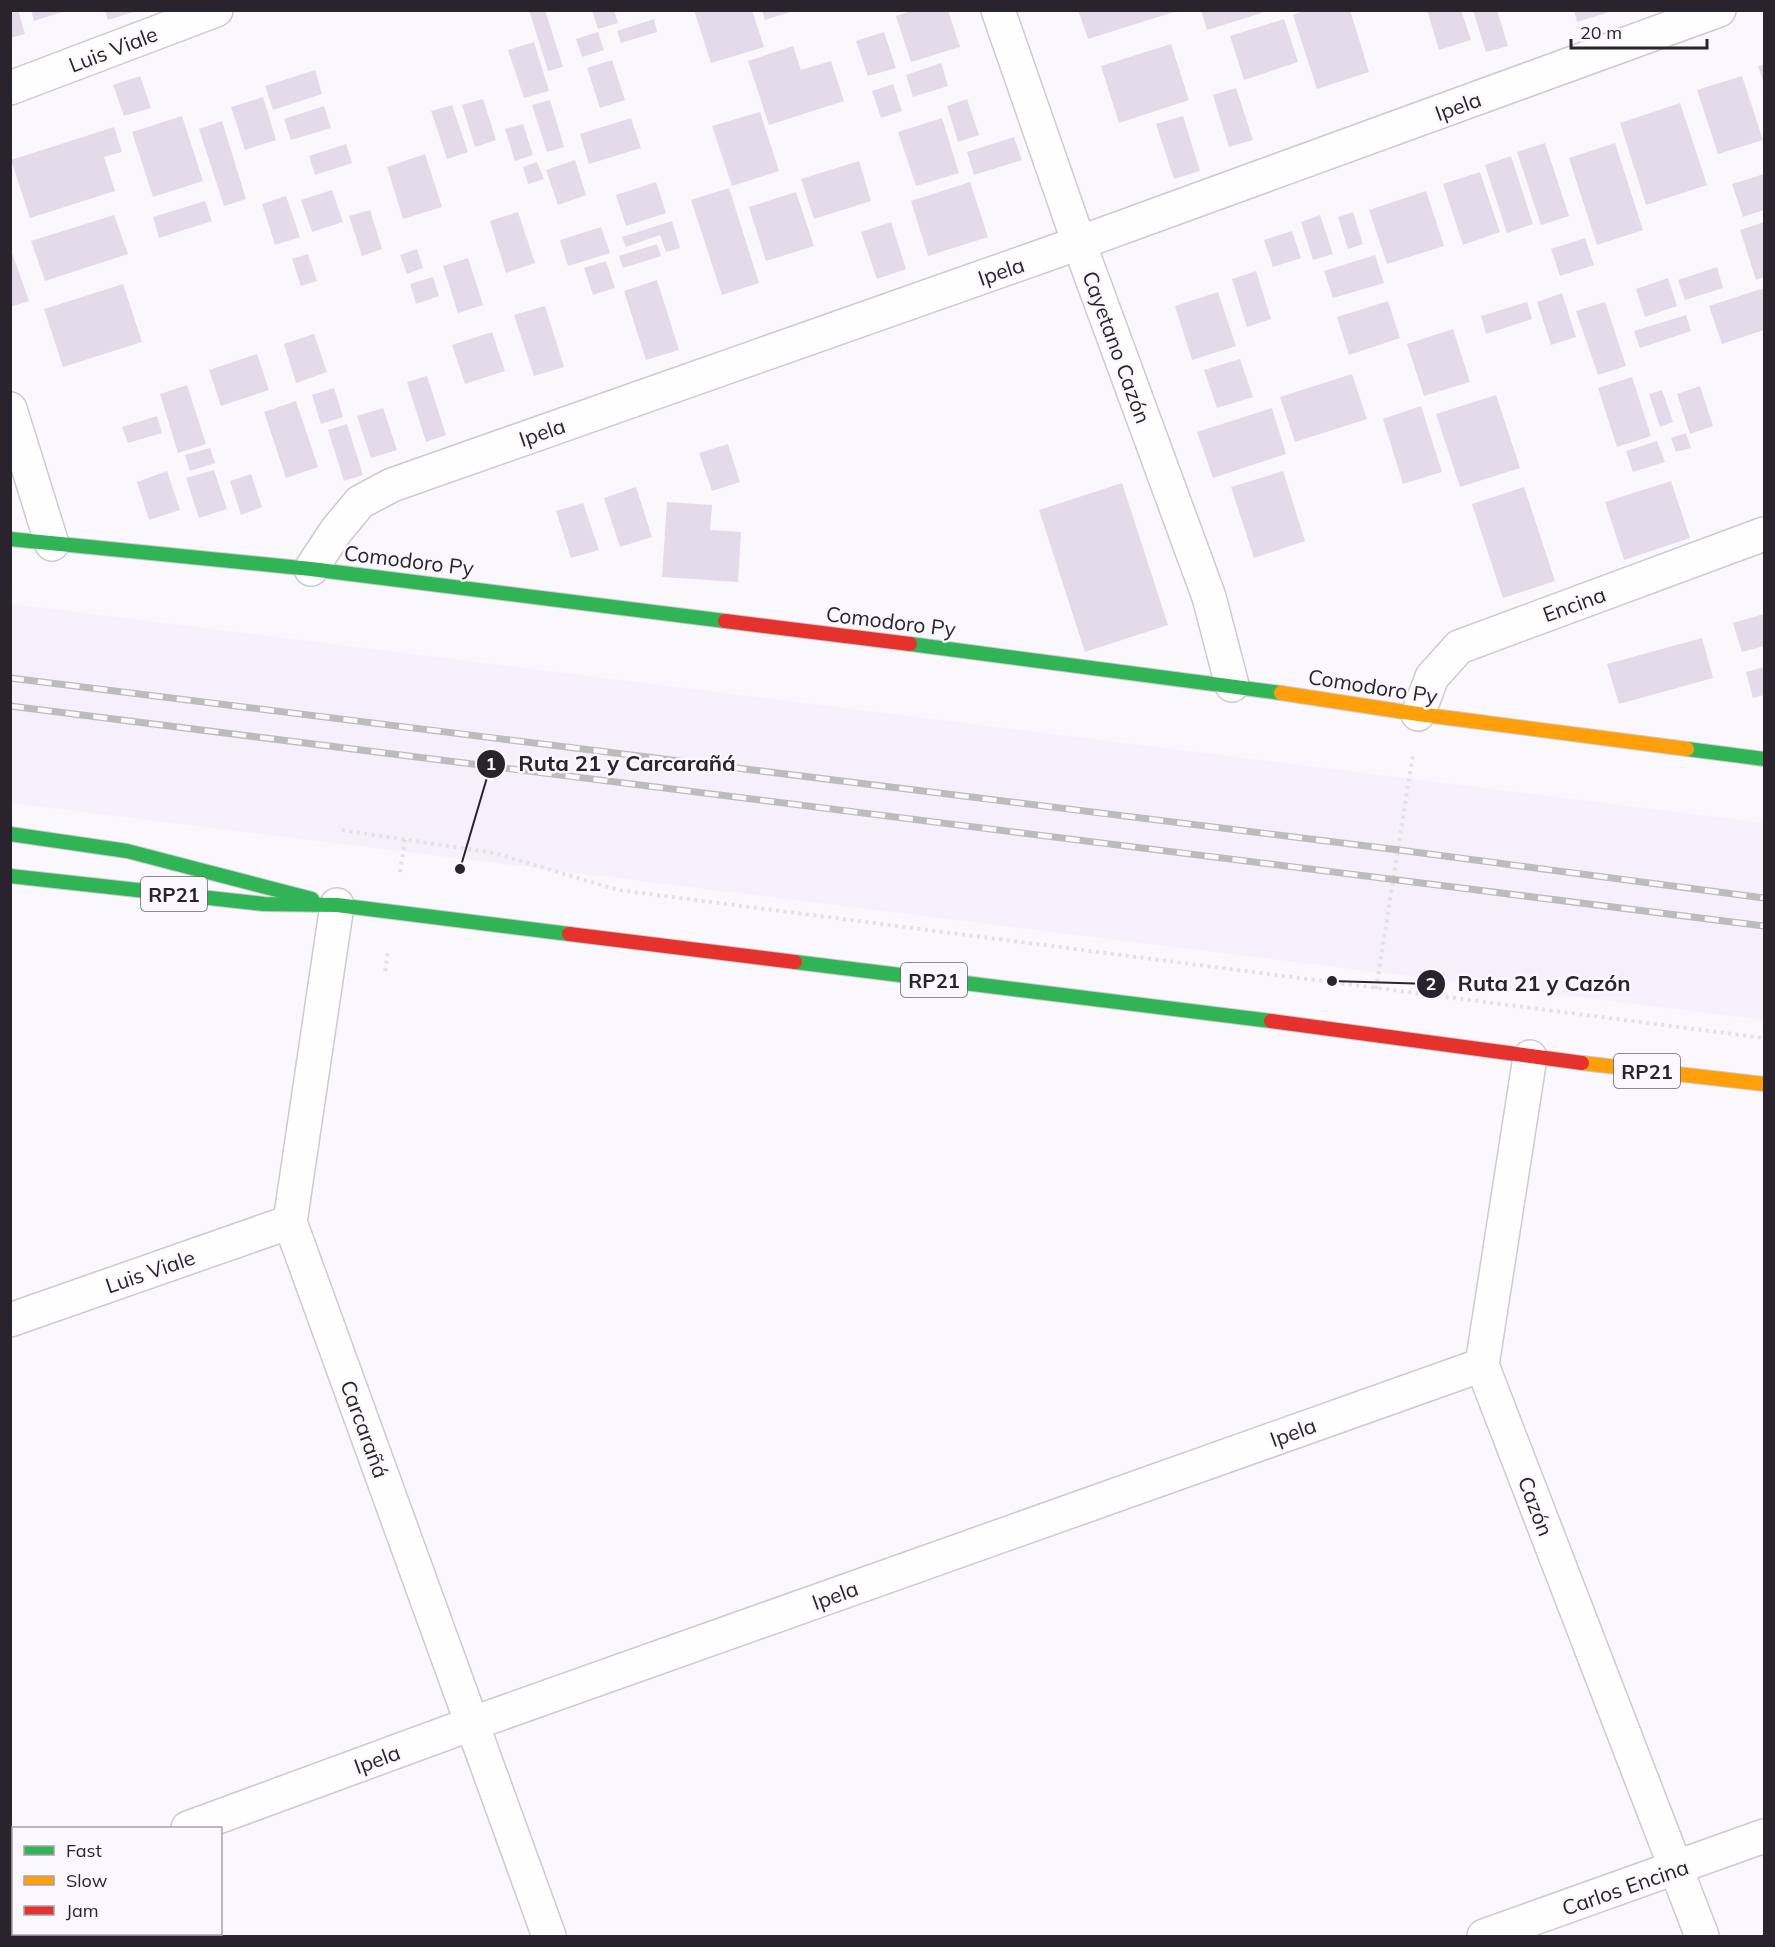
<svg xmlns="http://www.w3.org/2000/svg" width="1775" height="1947" viewBox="0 0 1775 1947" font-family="Mulish,sans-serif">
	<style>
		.built { fill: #f6effc }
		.building { fill: #e3dbe9 }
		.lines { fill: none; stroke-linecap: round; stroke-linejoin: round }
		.street-casing { stroke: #cdcad1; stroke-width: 36 }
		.fast-casing { stroke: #cdcad1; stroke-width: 16 }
		.slow-casing { stroke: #cdcad1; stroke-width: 16 }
		.jam-casing { stroke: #cdcad1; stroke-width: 16 }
		.path { stroke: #e3e2e3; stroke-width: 4; stroke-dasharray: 3 4.5; stroke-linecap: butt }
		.street { stroke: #fefeff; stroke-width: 33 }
		.fast { stroke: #30b455; stroke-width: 14 }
		.slow { stroke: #ff9f0a; stroke-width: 14 }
		.jam { stroke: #e5322d; stroke-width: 14 }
		.rail-casing { stroke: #bdbcbd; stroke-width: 7 }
		.rail { stroke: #faf7fd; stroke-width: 4.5; stroke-dasharray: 14; stroke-linecap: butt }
		.labels { text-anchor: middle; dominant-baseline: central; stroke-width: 5; stroke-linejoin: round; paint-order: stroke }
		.shield { fill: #faf7fd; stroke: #68636b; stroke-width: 1.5 }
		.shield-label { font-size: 20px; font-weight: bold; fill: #29232d }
		.street-label { font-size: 21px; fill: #29232d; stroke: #faf7fd }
		.leader { fill: none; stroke: #29232d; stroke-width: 2 }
		.callout-dot { fill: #29232d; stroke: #faf7fd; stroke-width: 2 }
		.mark-label { font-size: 18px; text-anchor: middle; font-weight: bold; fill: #fff }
		.callout-label { font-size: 22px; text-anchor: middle; font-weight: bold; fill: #29232d; stroke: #faf7fd; stroke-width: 5; stroke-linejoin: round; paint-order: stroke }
	</style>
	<rect width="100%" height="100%" fill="#faf8fc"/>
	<polygon class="built" points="11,604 1764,823 1764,1020 11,803"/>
	<g class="building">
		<polygon points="10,10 18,10 25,34 10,38"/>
		<polygon points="31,10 65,10 65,11 34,21"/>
		<polygon points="105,10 136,10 136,11 108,20"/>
		<polygon points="529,10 545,10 563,67 548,71"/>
		<polygon points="592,10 614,10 618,23 598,29"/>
		<polygon points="694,10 752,10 764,47 711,63"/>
		<polygon points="762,10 793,10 793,11 765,20"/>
		<polygon points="914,10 948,10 960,47 911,62 896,16"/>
		<polygon points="1078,10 1177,10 1177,11 1088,39"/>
		<polygon points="1201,10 1261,10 1262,13 1207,30"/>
		<polygon points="1306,10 1350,10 1369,72 1317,89 1293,15"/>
		<polygon points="1427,10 1461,10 1471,40 1439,50"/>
		<polygon points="1473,10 1497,10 1508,46 1486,52"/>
		<polygon points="1574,10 1613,10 1613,11 1577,22"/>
		<polygon points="654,19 657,32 621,43 617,31"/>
		<polygon points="1284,19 1298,62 1244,80 1230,36"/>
		<polygon points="598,32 604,50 582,57 576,39"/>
		<polygon points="884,32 896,68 868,76 856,41"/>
		<polygon points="534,42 549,91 524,98 508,50"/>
		<polygon points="1171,44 1189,100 1119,123 1101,66"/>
		<polygon points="793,46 801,70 831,61 844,101 769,125 748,61"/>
		<polygon points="612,60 625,100 600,108 587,68"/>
		<polygon points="941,63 948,86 913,97 906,75"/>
		<polygon points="1764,64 1764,84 1758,66"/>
		<polygon points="315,70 322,94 273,110 265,86"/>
		<polygon points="140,76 151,108 124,116 113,85"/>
		<polygon points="1742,76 1763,140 1718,154 1697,90"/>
		<polygon points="893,84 902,111 881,118 872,91"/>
		<polygon points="1236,88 1253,140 1229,147 1213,95"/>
		<polygon points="263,97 276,140 245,150 231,107"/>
		<polygon points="483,99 496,140 475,147 462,105"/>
		<polygon points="967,99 979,135 958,142 947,106"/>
		<polygon points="550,100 564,147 547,152 532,105"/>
		<polygon points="1680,103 1707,185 1646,205 1620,123"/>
		<polygon points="452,105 468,152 447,159 431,111"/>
		<polygon points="324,106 331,128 291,140 284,119"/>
		<polygon points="760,112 779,171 732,186 712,126"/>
		<polygon points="182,116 203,181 153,197 132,132"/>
		<polygon points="1183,116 1200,171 1174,179 1156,124"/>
		<polygon points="631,118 641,148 589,164 580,134"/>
		<polygon points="942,118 959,173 916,186 898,132"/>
		<polygon points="222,121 246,199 224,206 199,129"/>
		<polygon points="523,124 533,155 515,161 505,129"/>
		<polygon points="114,127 122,152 104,157 115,191 30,218 11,160"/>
		<polygon points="1014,137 1022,160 974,175 967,152"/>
		<polygon points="1545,143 1569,216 1541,225 1517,152"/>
		<polygon points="1615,143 1643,230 1597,245 1569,158"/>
		<polygon points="346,144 352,163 315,175 309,156"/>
		<polygon points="425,154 442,207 403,219 387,167"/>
		<polygon points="1511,156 1533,224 1507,233 1485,165"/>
		<polygon points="575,160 586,195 558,205 546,170"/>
		<polygon points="859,161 871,201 814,219 801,179"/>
		<polygon points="537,162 544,179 528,184 523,167"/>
		<polygon points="1480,172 1500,232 1463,245 1443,184"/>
		<polygon points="1764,174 1764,210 1743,217 1732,184"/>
		<polygon points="656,182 666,213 626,226 616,195"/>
		<polygon points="970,182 988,237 928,256 911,201"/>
		<polygon points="729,188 759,283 722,295 691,200"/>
		<polygon points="332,190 343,222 312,232 301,200"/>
		<polygon points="1426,191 1444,246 1387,264 1369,210"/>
		<polygon points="796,192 814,246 766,261 749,207"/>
		<polygon points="286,196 300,237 275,245 262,204"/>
		<polygon points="205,201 212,221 159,238 153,217"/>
		<polygon points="370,210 382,249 362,256 349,216"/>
		<polygon points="518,212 535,263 506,273 490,221"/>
		<polygon points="1353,212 1363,244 1348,249 1338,217"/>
		<polygon points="114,215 128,254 45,281 31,241"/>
		<polygon points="1320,215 1333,254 1313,260 1301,222"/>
		<polygon points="672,221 680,248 666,252 660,235 626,247 622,237"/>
		<polygon points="891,222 906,269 877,279 861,232"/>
		<polygon points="1764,222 1764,277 1756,280 1740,230"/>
		<polygon points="601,227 610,253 568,266 560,240"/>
		<polygon points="1292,231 1301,258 1273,267 1264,240"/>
		<polygon points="1585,238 1594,265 1560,276 1551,249"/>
		<polygon points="657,244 661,256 623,268 619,256"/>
		<polygon points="10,247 29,301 10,307"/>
		<polygon points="417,249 423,268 407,274 400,255"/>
		<polygon points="308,254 317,281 301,286 292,259"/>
		<polygon points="1375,255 1384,283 1333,298 1324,271"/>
		<polygon points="468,258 483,305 458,313 443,266"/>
		<polygon points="606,261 615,288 593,295 584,268"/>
		<polygon points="1717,267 1723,288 1685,300 1678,280"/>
		<polygon points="1256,271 1271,319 1247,327 1232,279"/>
		<polygon points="433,277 439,296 416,304 410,284"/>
		<polygon points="1668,278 1677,306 1645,317 1636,289"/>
		<polygon points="657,280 679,350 646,360 624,291"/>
		<polygon points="123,284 142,342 63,367 44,309"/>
		<polygon points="1764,288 1764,330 1722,344 1709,306"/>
		<polygon points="1218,292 1236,346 1192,360 1175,306"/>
		<polygon points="1562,293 1576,337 1551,345 1537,302"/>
		<polygon points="1388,301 1400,338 1349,355 1337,317"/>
		<polygon points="1527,302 1532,319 1486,334 1481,316"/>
		<polygon points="1605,302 1626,366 1598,375 1576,311"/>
		<polygon points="545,306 564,367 534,376 514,315"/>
		<polygon points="1686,315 1691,331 1640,348 1634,331"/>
		<polygon points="1453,329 1470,382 1424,396 1407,344"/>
		<polygon points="492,332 505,371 465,384 452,345"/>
		<polygon points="314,334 327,372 296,383 284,344"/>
		<polygon points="257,354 269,390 221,406 209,370"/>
		<polygon points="1240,359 1253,397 1217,408 1204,370"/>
		<polygon points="1352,374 1367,419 1295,442 1280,397"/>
		<polygon points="427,376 446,435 426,442 407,382"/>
		<polygon points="1632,377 1651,436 1617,447 1598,388"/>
		<polygon points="187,385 206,444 178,453 160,394"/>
		<polygon points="1700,386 1713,426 1690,434 1677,394"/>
		<polygon points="334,388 343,417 321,424 312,395"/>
		<polygon points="1662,390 1673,422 1660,427 1649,394"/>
		<polygon points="1496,395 1520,468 1460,487 1436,414"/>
		<polygon points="296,401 318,467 286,478 264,412"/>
		<polygon points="1421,406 1442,472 1403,484 1383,419"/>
		<polygon points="383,408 397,450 371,458 357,416"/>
		<polygon points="1272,408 1286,454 1213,478 1197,432"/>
		<polygon points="157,416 162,433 128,443 122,427"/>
		<polygon points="347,424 363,475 344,481 328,430"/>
		<polygon points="1686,433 1691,448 1676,452 1671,438"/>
		<polygon points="1657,441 1665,462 1633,472 1626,451"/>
		<polygon points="728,444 740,482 712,491 699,453"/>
		<polygon points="210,448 215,463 190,471 185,455"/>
		<polygon points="214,470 227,509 199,518 186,478"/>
		<polygon points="167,471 180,510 149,520 137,482"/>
		<polygon points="1283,471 1305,541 1254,558 1231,487"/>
		<polygon points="251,474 262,507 241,515 230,481"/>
		<polygon points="1671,481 1690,538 1624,560 1605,502"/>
		<polygon points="1122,483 1168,625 1085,652 1039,510"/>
		<polygon points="636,487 652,537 620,547 604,498"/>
		<polygon points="1524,487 1555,581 1503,598 1472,504"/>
		<polygon points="667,502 712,505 710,530 741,532 738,582 662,577"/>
		<polygon points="583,503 599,550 571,558 556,511"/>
		<polygon points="1764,614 1764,646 1742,652 1733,623"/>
		<polygon points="1702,638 1713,678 1619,704 1607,664"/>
		<polygon points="1764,667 1764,695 1753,698 1746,672"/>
	</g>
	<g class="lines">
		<g class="street-casing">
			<g id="street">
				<polyline points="998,10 1079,243 1209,597 1232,685"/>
				<polyline points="10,88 216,10"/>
				<polyline points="10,409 52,544"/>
				<polyline points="311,569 336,531 360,502 392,485 1079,243 1719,10"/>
				<polyline points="1418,714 1432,677 1459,647 1764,534"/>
				<polyline points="337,905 290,1222 549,1936"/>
				<polyline points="1530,1057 1482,1365 1702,1936"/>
				<polyline points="10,1320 290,1222"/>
				<polyline points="188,1828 471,1724 1482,1365"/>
				<polyline points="10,1894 14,1893"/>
				<polyline points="1484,1936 1764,1836"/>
			</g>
		</g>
		<g class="fast-casing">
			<g id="fast">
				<polyline points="10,539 311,569 725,621"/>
				<polyline points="910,644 1281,693"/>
				<polyline points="1687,749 1764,759"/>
				<polyline points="10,834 127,851 312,899"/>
				<polyline points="10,876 264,904 337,905 569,934"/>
				<polyline points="795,962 1271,1021"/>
			</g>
		</g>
		<g class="slow-casing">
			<g id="slow">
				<polyline points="1281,693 1418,714 1687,749"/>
				<polyline points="1582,1063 1764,1084"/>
			</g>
		</g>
		<g class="jam-casing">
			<g id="jam">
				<polyline points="725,621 910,644"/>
				<polyline points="569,934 795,962"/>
				<polyline points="1271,1021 1582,1063"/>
			</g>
		</g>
		<g class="path">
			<polyline points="342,830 494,853 618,890 1764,1038"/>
			<polyline points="400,872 405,840"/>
			<polyline points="385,971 388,951"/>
			<polyline points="1376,989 1413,754"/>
		</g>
		<use href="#street" class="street"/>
		<use href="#fast" class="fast"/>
		<use href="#slow" class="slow"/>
		<use href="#jam" class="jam"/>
		<g class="rail-casing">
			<g id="rail">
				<polyline points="10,678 1399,850 1764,898"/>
				<polyline points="10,706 1764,926"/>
			</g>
		</g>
		<use href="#rail" class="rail"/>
	</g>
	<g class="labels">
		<g class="shield">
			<rect x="141" y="877" width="66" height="34" rx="4.5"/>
			<rect x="901" y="963" width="66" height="34" rx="4.5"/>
			<rect x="1614" y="1054" width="66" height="34" rx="4.5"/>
		</g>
		<g class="shield-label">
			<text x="174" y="894">RP21</text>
			<text x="934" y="980">RP21</text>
			<text x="1647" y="1071">RP21</text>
		</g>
		<g class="street-label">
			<text transform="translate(113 49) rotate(-21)">Luis Viale</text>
			<text transform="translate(1458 106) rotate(-20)">Ipela</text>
			<text transform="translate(1001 271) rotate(-19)">Ipela</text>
			<text transform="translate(1117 347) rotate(70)">Cayetano Cazón</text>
			<text transform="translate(542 432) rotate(-19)">Ipela</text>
			<text transform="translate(409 560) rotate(7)">Comodoro Py</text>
			<text transform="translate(1574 604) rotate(-20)">Encina</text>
			<text transform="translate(891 621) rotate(7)">Comodoro Py</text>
			<text transform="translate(1373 686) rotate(9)">Comodoro Py</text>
			<text transform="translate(150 1271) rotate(-19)">Luis Viale</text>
			<text transform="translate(365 1429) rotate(70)">Carcarañá</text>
			<text transform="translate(1293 1432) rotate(-20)">Ipela</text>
			<text transform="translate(1536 1506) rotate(69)">Cazón</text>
			<text transform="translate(835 1595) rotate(-20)">Ipela</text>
			<text transform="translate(377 1759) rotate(-20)">Ipela</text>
			<text transform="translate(1625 1887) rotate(-19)">Carlos Encina</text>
		</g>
	</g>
	<path class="leader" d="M460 869L491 764M1332 981L1431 984"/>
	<g class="callout-dot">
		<circle cx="460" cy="869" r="6"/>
		<circle cx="1332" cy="981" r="6"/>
		<circle cx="491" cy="764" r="15"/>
		<circle cx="1431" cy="984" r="15"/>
	</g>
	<g class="mark-label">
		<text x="491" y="770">1</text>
		<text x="1431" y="990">2</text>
	</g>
	<g class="callout-label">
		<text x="627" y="771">Ruta 21 y Carcarañá</text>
		<text x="1544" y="991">Ruta 21 y Cazón</text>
	</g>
	<rect width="1775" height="1947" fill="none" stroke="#29232d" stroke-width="24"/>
	<rect x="12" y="1827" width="210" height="108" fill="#faf7fd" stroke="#a6a2aa" stroke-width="1.5"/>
	<rect x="24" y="1846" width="30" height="9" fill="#30b455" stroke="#a6a2aa" stroke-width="1.5"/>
	<text x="66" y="1857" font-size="18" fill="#29232d">Fast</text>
	<rect x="24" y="1876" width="30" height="9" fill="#ff9f0a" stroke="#a6a2aa" stroke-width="1.5"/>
	<text x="66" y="1887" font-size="18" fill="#29232d">Slow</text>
	<rect x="24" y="1906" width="30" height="9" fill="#e5322d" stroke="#a6a2aa" stroke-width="1.5"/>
	<text x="66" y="1917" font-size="18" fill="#29232d">Jam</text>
	<path d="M1571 39v9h136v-9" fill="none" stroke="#29232d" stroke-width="3"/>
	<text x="1580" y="39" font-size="18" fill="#29232d" stroke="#faf7fd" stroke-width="4.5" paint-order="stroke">20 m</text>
</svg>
